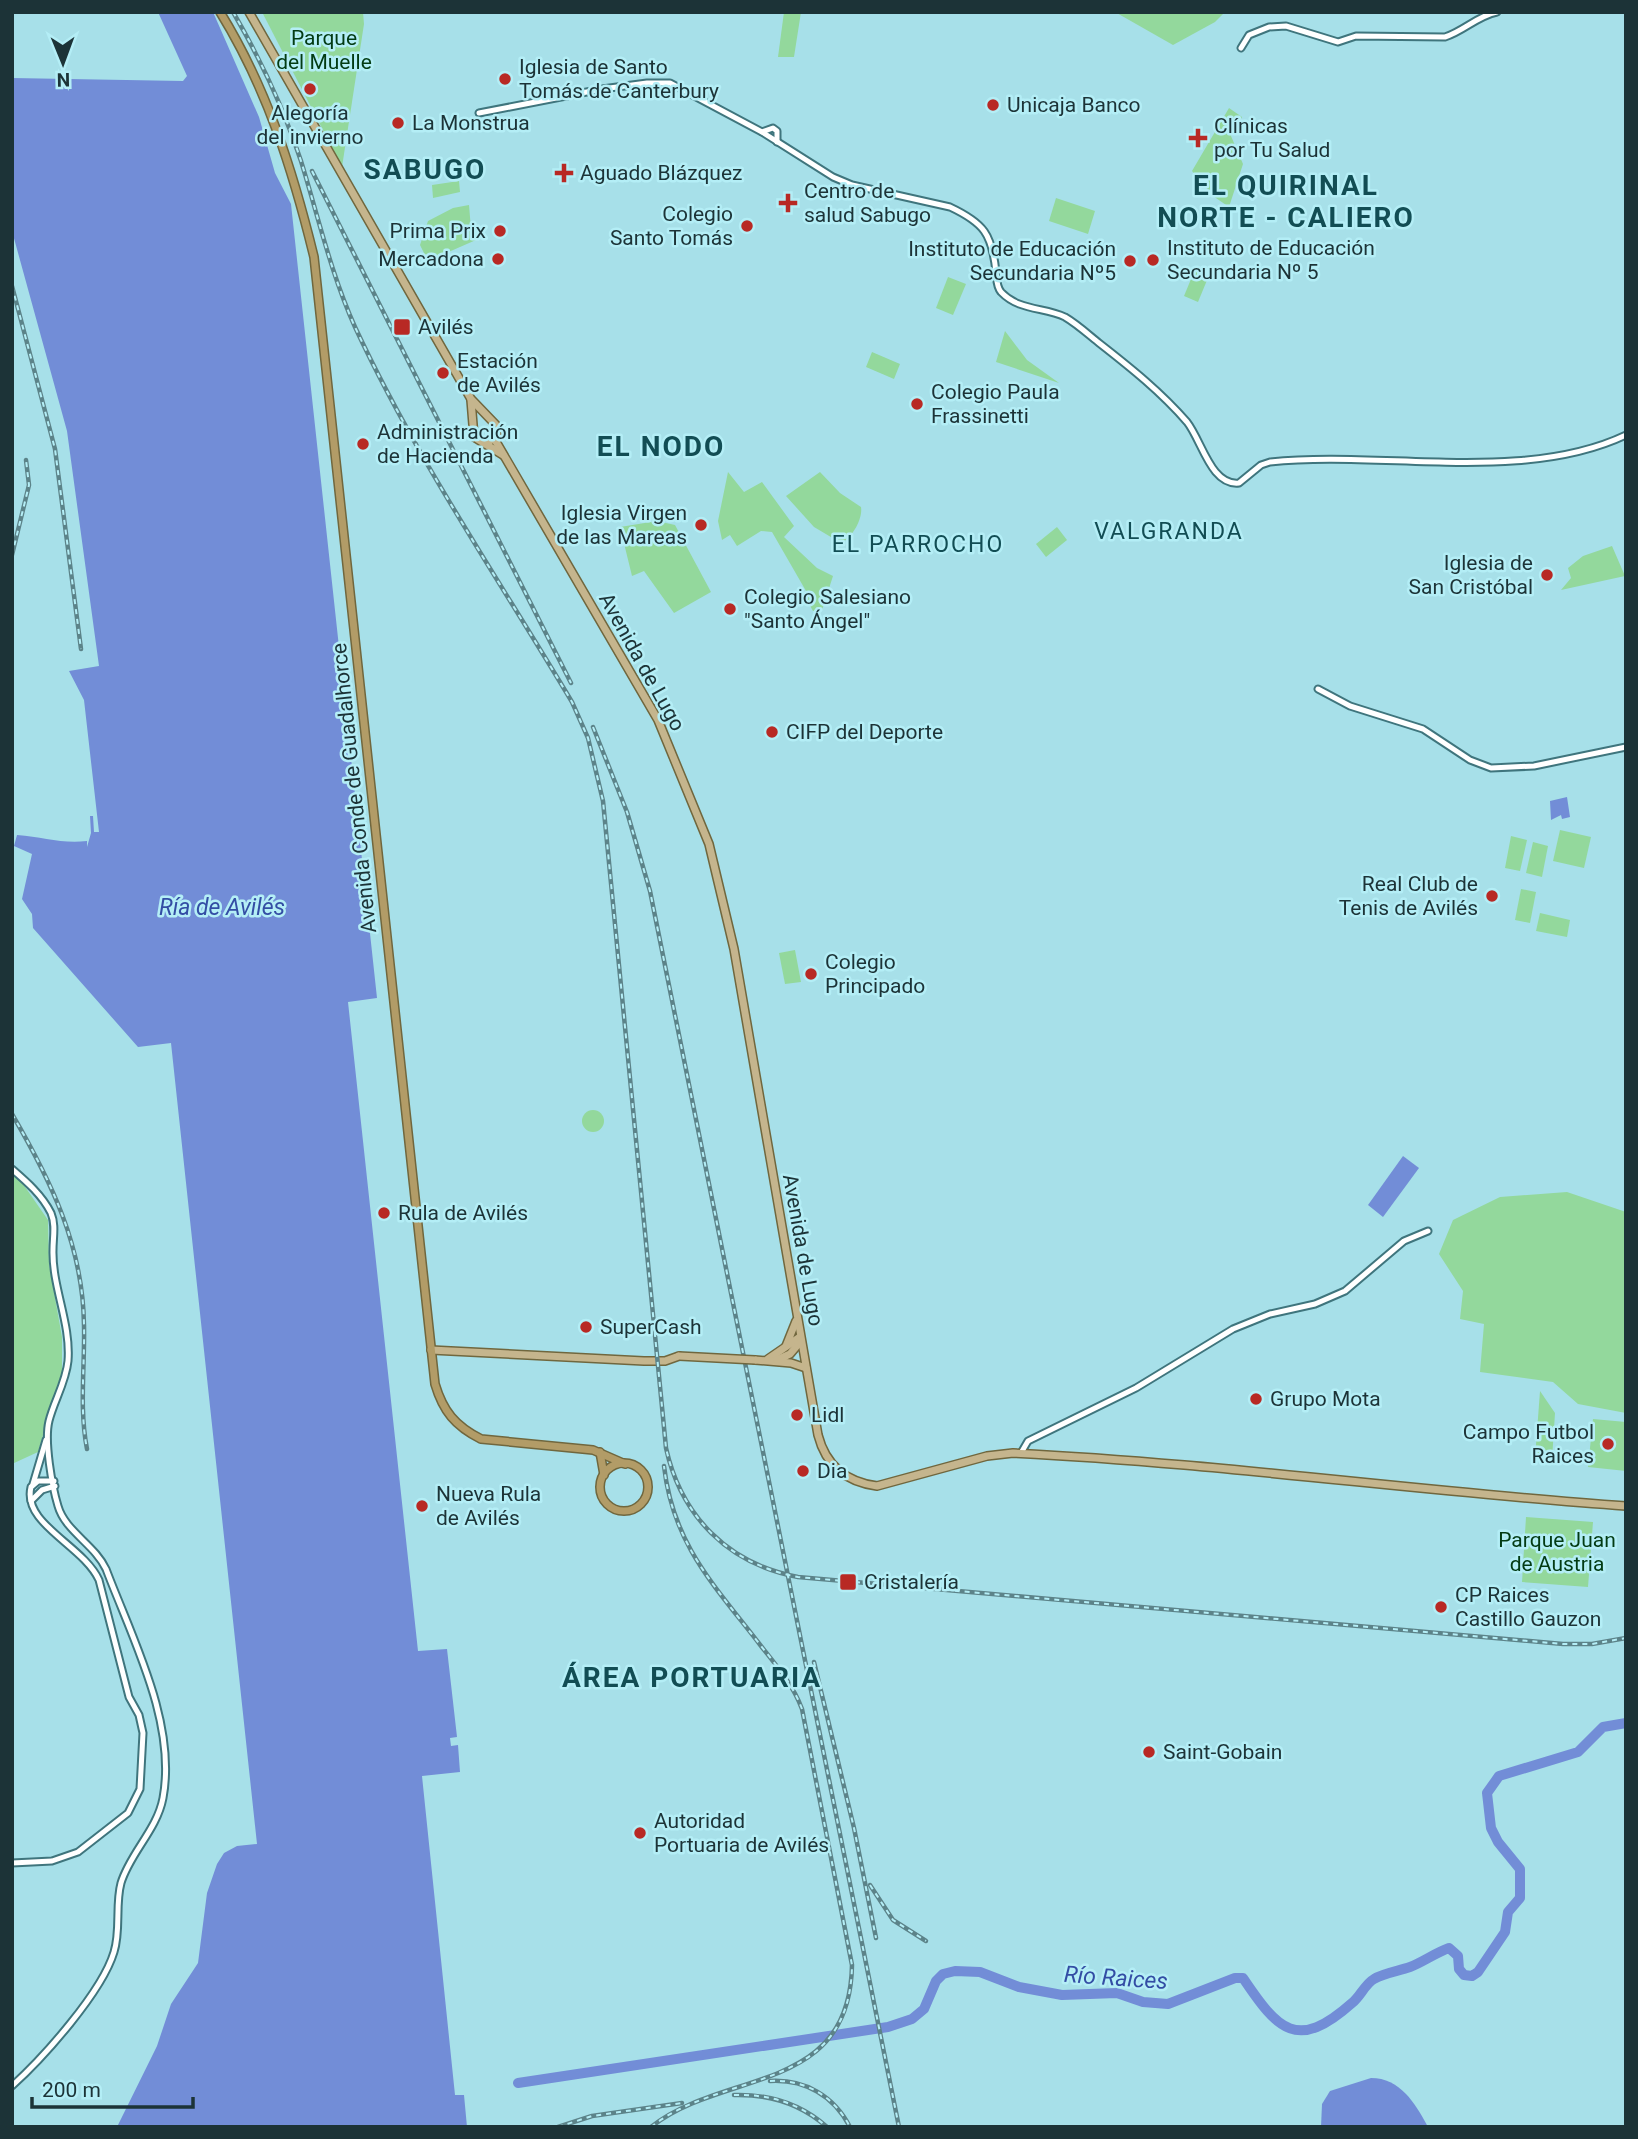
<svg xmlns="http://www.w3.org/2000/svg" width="1638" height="2139" viewBox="0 0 1638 2139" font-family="Roboto,sans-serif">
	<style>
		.green { fill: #93d89c }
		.water { fill: #728dd7 }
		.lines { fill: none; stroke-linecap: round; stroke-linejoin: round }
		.river { stroke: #728dd7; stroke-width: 10 }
		.tertiary-casing { stroke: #3f757d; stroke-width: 9 }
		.primary-casing { stroke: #70673e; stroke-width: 10 }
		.trunk-casing { stroke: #70673e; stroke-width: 10 }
		.tertiary { stroke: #fff; stroke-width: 5 }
		.primary { stroke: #c5b58d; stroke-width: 7 }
		.trunk { stroke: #b29c67; stroke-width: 7 }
		.rail-casing { stroke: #5c8389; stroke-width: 4.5 }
		.rail { stroke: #b4eef6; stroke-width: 2; stroke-dasharray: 5; stroke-linecap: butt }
		.primary-bridge-casing { stroke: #70673e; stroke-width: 10; stroke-linecap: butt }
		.primary-bridge { stroke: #c5b58d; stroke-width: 7 }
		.poi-dot { fill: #b82924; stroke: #b4eef6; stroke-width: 2.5 }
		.labels { text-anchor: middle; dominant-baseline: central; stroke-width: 5; stroke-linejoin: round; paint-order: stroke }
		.park-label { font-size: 21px; fill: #033b13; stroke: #b4eef6 }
		.poi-label { font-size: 21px; fill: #1c3337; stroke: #b4eef6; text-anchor: start }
		.street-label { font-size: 21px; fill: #1c3337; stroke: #b4eef6 }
		.neighbourhood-label { font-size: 23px; letter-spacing: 2px; fill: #124d54; stroke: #b4eef6 }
		.water-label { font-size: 23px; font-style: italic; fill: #334da4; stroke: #b4eef6 }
		.district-label { font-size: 28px; font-weight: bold; letter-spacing: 2px; fill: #124d54; stroke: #b4eef6 }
	</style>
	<rect width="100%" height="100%" fill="#a7e0e9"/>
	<g class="green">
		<polygon points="262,12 363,12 364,24 342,167"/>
		<polygon points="784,12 801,12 794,57 778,57"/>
		<polygon points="1115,12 1225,12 1215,22 1173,45"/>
		<polygon points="1229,108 1242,117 1231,136 1243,164 1229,207 1213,196 1192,171"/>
		<polygon points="459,181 460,192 433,198 432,185"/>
		<polygon points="1056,198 1095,211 1088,234 1049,221"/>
		<polygon points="469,205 471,229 476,240 428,261 420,245 428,221 453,208"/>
		<polygon points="1196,267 1210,273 1198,302 1184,296"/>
		<polygon points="948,277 966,284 953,315 936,308"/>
		<polygon points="1005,331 1027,360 1059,383 996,362"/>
		<polygon points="872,352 900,364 894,379 866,367"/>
		<polygon points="728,472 744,492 762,482 794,526 784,537 817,568 833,576 822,610 813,611 803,593 806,591 772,532 761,531 737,546 730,535 722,540 718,521"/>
		<path d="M820,472L840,493L861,507C863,519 852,538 841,543L814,527L786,496Z"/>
		<polygon points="657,521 675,525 711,592 674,613 644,571 632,576 620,527"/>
		<polygon points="1057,527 1067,540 1046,557 1036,544"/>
		<polygon points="1612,546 1625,576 1561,590 1571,578 1568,568 1583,556"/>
		<polygon points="1560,830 1591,837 1584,868 1553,861"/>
		<polygon points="1511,836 1527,840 1520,871 1505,868"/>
		<polygon points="1533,842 1548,846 1542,877 1526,873"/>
		<polygon points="1521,889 1536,892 1530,923 1515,920"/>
		<polygon points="1540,913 1570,920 1567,937 1536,931"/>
		<polygon points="795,950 801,982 785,984 779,953"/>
		<circle cx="593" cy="1121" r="11"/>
		<polygon points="12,1174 21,1181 48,1220 49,1264 62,1337 62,1372 38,1452 12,1464"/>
		<polygon points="1567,1192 1626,1212 1626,1413 1578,1404 1553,1382 1480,1372 1484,1324 1460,1319 1463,1291 1439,1254 1453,1220 1500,1197"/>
		<polygon points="1540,1391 1555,1413 1552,1460 1535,1458"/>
		<polygon points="1593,1419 1626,1422 1626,1471 1588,1467"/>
		<polygon points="1526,1517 1593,1522 1588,1587 1522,1582"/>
	</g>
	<g class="water">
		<path d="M158,12H213L259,117L275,173L291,204L377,998L348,1002L418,1651L447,1649L457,1737L450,1738L451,1746L458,1745L460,1772L422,1776L455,2095H464L467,2127H117L157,2046L171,2004L198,1963L207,1893L217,1864L224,1853L237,1846L257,1844L171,1043L138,1047L33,928L32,914L22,899L32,854L14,846L17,835C43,837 62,844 87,841V847L91,833L90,816H93L94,832H99L84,700L69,671L99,666L67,431L12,231V78L183,81L187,76Z"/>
		<polygon points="1567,797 1570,817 1562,819 1561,815 1551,820 1550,801"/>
		<polygon points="1403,1156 1419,1168 1383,1217 1368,1205"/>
		<path d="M1371,2078C1400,2078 1415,2103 1428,2127H1321L1322,2104L1330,2091Z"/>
	</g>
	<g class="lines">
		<path class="river" d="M518,2083L888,2027L912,2019L924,2009L936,1981L943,1974L955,1971L980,1972L1019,1987L1062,1995L1117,1993L1143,2002L1168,2004L1235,1978H1243C1278,2030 1297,2052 1352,2003C1360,1997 1365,1984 1374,1979C1384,1973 1399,1971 1410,1967C1423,1962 1435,1953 1449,1948L1458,1956L1459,1969L1464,1975L1472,1976L1478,1972L1505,1932L1508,1912L1520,1898V1869L1498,1842L1491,1828L1487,1793L1499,1776L1578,1752L1603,1727L1626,1723"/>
		<g class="tertiary-casing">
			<g id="tertiary">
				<path d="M1241,48L1249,35L1269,27L1286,26L1338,42L1356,36L1445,37C1464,31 1477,16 1497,12"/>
				<path d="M479,113L602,89L647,83H670L762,132L833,177L852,185L950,207C984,223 992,234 996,272C997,279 996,286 1001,292C1019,311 1044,307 1065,317C1077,324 1089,335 1099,343C1131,368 1161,392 1187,422C1202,441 1211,486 1239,483L1261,465L1270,462C1381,450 1523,484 1626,435"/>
				<polyline points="762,132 773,128 777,131 777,142"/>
				<polyline points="1318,689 1350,706 1423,729 1470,760 1491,768 1534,766 1626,747"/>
				<path d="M12,1169C27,1182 42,1195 51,1213C56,1225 53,1237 53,1250C52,1287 71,1323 68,1361C66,1382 54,1401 49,1421C44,1441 52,1486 58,1506C65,1531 95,1545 106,1569C132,1638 177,1723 163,1798C157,1830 130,1853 121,1883C115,1905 121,1930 114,1952C102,1992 44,2057 12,2086"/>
				<polyline points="1021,1453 1028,1441 1136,1388 1233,1329 1270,1314 1315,1304 1345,1291 1404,1241 1428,1231"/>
				<polyline points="33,1484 46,1440"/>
				<polyline points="31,1501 42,1490 55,1486"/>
				<path d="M12,1863L52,1861L78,1852L128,1813L140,1789L143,1733L139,1715L129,1697L99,1580C83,1545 22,1524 31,1487L38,1481H54"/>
			</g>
		</g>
		<g class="primary-casing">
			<g id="primary">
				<polyline points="249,12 471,399 496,425 497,436 486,444"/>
				<polyline points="471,400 474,437 503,455"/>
				<path d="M495,440L658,720L709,844L734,949L818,1435C826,1466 846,1482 877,1486L987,1456L1013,1453C1218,1463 1421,1492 1626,1506"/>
				<polyline points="786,1346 796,1321"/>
				<polyline points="431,1350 644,1361 665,1361 679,1356"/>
				<polyline points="768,1359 800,1337"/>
				<polyline points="755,1360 791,1363 806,1368"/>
				<polyline points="777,1360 790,1354 801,1341"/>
			</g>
		</g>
		<g class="trunk-casing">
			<g id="trunk">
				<path d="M220,12C267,88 293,171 314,257L435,1384C443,1411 455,1426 481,1439L593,1450L625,1464"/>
				<polyline points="600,1452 604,1475"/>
				<circle cx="624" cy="1487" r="24"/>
			</g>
		</g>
		<use href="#tertiary" class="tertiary"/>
		<use href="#primary" class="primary"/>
		<use href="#trunk" class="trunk"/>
		<g class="rail-casing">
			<g id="rail">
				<path d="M233,12C261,60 284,109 301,161C318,216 331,274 355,327C416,458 498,578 572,702L588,738L603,801L666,1448C681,1516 728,1564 798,1577L1563,1644H1592L1626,1638"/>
				<polyline points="312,171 571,683"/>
				<polyline points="12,286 55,449 81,649"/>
				<polyline points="12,555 29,485 26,460"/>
				<polyline points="593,727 627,812 650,891 899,2127"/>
				<path d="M12,1114C51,1181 83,1246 84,1325C85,1366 79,1408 87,1449"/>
				<polyline points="814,1662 854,1828 876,1938"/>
				<polyline points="870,1885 893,1920 926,1941"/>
				<path d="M770,2081C805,2079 834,2096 850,2127"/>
				<path d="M734,2095C769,2094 800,2103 827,2127"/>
				<polyline points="558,2127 592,2116 682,2103"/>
				<path d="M651,2127C724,2069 850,2095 852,1965L802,1709C793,1685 777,1666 761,1646C715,1586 673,1545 664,1466"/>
			</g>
		</g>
		<use href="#rail" class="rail"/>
		<g class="primary-bridge-casing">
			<polyline id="primary-bridge" points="679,1356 755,1360"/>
		</g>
		<use href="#primary-bridge" class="primary-bridge"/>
	</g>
	<g class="poi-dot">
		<circle cx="505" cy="79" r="7"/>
		<circle cx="310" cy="89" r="7"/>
		<circle cx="993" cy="105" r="7"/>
		<circle cx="398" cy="123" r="7"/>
		<path d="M1194.5 127.5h7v7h7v7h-7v7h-7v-7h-7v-7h7z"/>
		<path d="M560.5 162.5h7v7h7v7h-7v7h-7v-7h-7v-7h7z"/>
		<path d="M784.5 192.5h7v7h7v7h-7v7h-7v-7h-7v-7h7z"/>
		<circle cx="747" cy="226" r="7"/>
		<circle cx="500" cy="231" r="7"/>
		<circle cx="498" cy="259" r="7"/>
		<circle cx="1153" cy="260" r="7"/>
		<circle cx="1130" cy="261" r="7"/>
		<rect x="393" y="318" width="18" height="18" rx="3.5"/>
		<circle cx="443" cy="373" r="7"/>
		<circle cx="917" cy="404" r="7"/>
		<circle cx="363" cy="444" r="7"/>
		<circle cx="701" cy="525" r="7"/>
		<circle cx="1547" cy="575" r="7"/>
		<circle cx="730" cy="609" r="7"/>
		<circle cx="772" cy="732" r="7"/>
		<circle cx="1492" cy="896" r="7"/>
		<circle cx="811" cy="974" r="7"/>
		<circle cx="384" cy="1213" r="7"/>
		<circle cx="586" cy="1327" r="7"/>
		<circle cx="1256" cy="1399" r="7"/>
		<circle cx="797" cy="1415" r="7"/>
		<circle cx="1608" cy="1444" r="7"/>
		<circle cx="803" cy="1471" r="7"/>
		<circle cx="422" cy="1506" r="7"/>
		<rect x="839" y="1573" width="18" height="18" rx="3.5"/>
		<circle cx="1441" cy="1607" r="7"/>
		<circle cx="1149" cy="1752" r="7"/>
		<circle cx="640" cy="1833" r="7"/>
	</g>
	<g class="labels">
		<g class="park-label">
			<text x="324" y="38">Parque<tspan x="324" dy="24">del Muelle</tspan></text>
			<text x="1557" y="1540">Parque Juan<tspan x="1557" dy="24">de Austria</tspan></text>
		</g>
		<g class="poi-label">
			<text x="519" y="67">Iglesia de Santo<tspan x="519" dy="24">Tomás de Canterbury</tspan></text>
			<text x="1007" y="105">Unicaja Banco</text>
			<text x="310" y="113" text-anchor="middle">Alegoría<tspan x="310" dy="24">del invierno</tspan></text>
			<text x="412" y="123">La Monstrua</text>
			<text x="1214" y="126">Clínicas<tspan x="1214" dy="24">por Tu Salud</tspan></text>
			<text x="580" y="173">Aguado Blázquez</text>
			<text x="804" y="191">Centro de<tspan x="804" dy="24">salud Sabugo</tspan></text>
			<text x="733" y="214" text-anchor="end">Colegio<tspan x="733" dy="24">Santo Tomás</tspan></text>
			<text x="486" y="231" text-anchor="end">Prima Prix</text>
			<text x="1167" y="248">Instituto de Educación<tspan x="1167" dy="24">Secundaria Nº 5</tspan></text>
			<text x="1116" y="249" text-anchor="end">Instituto de Educación<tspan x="1116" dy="24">Secundaria Nº5</tspan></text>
			<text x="484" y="259" text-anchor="end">Mercadona</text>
			<text x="418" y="327">Avilés</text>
			<text x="457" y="361">Estación<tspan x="457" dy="24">de Avilés</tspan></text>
			<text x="931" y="392">Colegio Paula<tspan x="931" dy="24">Frassinetti</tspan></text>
			<text x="377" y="432">Administración<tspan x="377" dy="24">de Hacienda</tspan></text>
			<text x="687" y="513" text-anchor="end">Iglesia Virgen<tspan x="687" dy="24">de las Mareas</tspan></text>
			<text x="1533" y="563" text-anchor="end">Iglesia de<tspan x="1533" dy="24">San Cristóbal</tspan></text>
			<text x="744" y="597">Colegio Salesiano<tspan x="744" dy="24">"Santo Ángel"</tspan></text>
			<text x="786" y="732">CIFP del Deporte</text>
			<text x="1478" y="884" text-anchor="end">Real Club de<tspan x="1478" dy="24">Tenis de Avilés</tspan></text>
			<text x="825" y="962">Colegio<tspan x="825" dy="24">Principado</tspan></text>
			<text x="398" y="1213">Rula de Avilés</text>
			<text x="600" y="1327">SuperCash</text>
			<text x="1270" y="1399">Grupo Mota</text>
			<text x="811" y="1415">Lidl</text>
			<text x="1594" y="1432" text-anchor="end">Campo Futbol<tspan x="1594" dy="24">Raices</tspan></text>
			<text x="817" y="1471">Dia</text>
			<text x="436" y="1494">Nueva Rula<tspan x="436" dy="24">de Avilés</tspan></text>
			<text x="864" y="1582">Cristalería</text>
			<text x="1455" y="1595">CP Raices<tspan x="1455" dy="24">Castillo Gauzon</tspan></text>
			<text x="1163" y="1752">Saint-Gobain</text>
			<text x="654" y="1821">Autoridad<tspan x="654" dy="24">Portuaria de Avilés</tspan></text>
		</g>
		<g class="street-label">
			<text transform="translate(642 662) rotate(61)">Avenida de Lugo</text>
			<text transform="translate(354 788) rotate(-96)">Avenida Conde de Guadalhorce</text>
			<text transform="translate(803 1250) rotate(80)">Avenida de Lugo</text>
		</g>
		<g class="neighbourhood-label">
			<text x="1169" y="531">VALGRANDA</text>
			<text x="918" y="544">EL PARROCHO</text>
		</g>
		<g class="water-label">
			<text x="222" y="907">Ría de Avilés</text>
			<text transform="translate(1116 1978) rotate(4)">Río Raices</text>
		</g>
		<g class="district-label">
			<text x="425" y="169">SABUGO</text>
			<text x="1286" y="185">EL QUIRINAL<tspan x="1286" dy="32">NORTE - CALIERO</tspan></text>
			<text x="661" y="446">EL NODO</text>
			<text x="692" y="1677">ÁREA PORTUARIA</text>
		</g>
	</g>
	<rect width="1638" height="2139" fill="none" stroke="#1c3337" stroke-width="28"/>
	<g transform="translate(63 63) rotate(179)" stroke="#b4eef6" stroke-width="5" paint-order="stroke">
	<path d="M0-5L12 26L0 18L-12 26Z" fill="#1c3337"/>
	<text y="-10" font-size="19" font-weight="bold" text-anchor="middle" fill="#1c3337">N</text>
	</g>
	<path d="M32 2097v10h161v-10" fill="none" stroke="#1c3337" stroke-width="3.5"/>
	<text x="42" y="2097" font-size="21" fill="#1c3337" stroke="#b4eef6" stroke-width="5" paint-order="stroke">200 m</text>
</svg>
